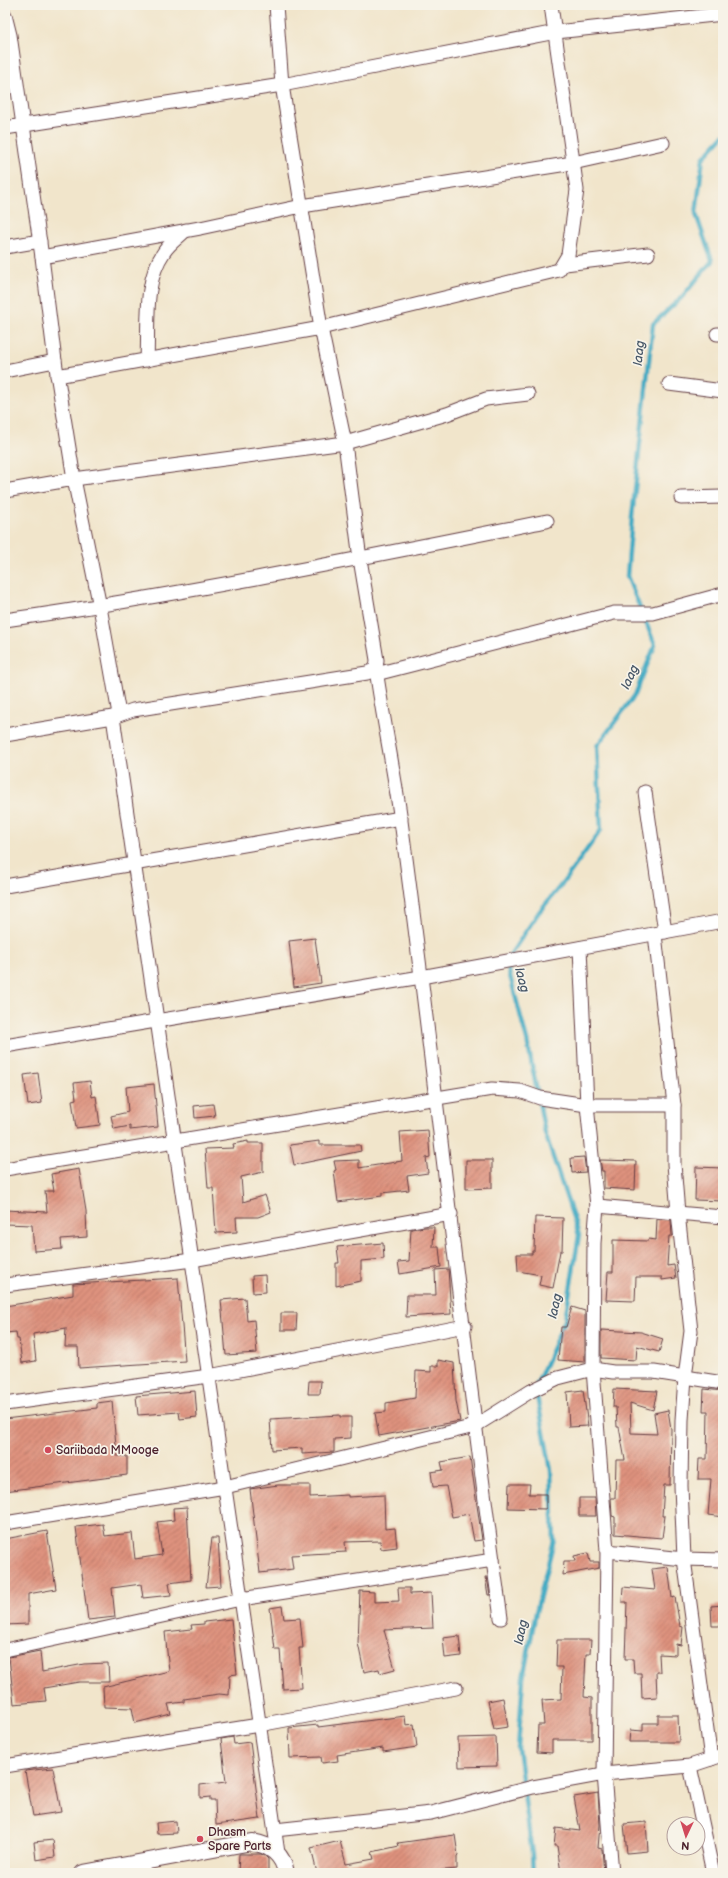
<svg xmlns="http://www.w3.org/2000/svg" width="728" height="1878" viewBox="0 0 728 1878" font-family="'Balsamiq Sans',sans-serif">
	<style>
		.lines { fill: none; stroke-linecap: round; stroke-linejoin: round }
		.stream { stroke: #43aac3; stroke-width: 4.5 }
		.building { fill: url(#building-hatch) }
		.minor-casing { stroke: #633d43; stroke-width: 15 }
		.tertiary-casing { stroke: #633d43; stroke-width: 18 }
		.minor { stroke: #fff; stroke-width: 13 }
		.tertiary { stroke: #fff; stroke-width: 16 }
		.poi-dot { fill: #d1495b; stroke: #f7f3e8; stroke-width: 1.5 }
		.labels { text-anchor: middle; dominant-baseline: central; stroke-width: 3.5; stroke-linejoin: round; paint-order: stroke }
		.poi-label { font-size: 12px; fill: #4a1f2b; stroke: #f7f3e8; text-anchor: start }
		.water-label { font-size: 13px; font-style: italic; fill: #475768; stroke: #f7f3e8 }
	</style>
	<defs>
		<pattern id="building-hatch" width="6" height="6" patternUnits="userSpaceOnUse"><rect width="6" height="6" fill="#de927e"/><path d="M-1 1l2-2M0 6l6-6M5 7l2-2" fill="none" stroke="#b67767"/></pattern>
	</defs>
	<rect width="100%" height="100%" fill="#f7f3e8"/>
	<filter id="ink" filterUnits="userSpaceOnUse"><feTurbulence type="fractalNoise" baseFrequency=".025" numOctaves="2"/><feDisplacementMap in="SourceGraphic" scale="8" xChannelSelector="R" yChannelSelector="G"/><feConvolveMatrix kernelMatrix="1 2 1 2 8 2 1 2 1" color-interpolation-filters="sRGB"/></filter>
	<filter id="wash" filterUnits="userSpaceOnUse"><feTurbulence type="fractalNoise" baseFrequency=".012" numOctaves="4" result="noise"/><feDisplacementMap in="SourceGraphic" scale="16" xChannelSelector="R" yChannelSelector="G"/><feGaussianBlur stdDeviation="0.9" result="paint"/><feColorMatrix in="noise" values="0 0 0 0 0 0 0 0 0 0 0 0 0 0 0 0 0 1.4 0 .05"/><feComposite in="paint" operator="in"/></filter>
	<g filter="url(#wash)">
		<rect width="100%" height="100%" fill="#f1e5cb"/>
		<g class="lines">
			<g class="stream">
				<polyline points="537,1384 565,1320 579,1235 545,1133 527,1040 506,961 539,912 562,884 601,830 597,746 635,695 655,645 627,576 632,517 653,324 682,297 712,261 696,214 703,158 723,136"/>
				<polyline points="533,1873 532,1854 518,1748 523,1678 536,1612 554,1540 551,1470 536,1391"/>
			</g>
		</g>
		<g id="blocks">
			<g class="building">
				<polygon points="315,938 321,983 294,987 289,941"/>
				<polygon points="38,1073 42,1103 28,1105 24,1075"/>
				<polygon points="90,1081 92,1097 96,1096 100,1125 76,1128 72,1100 76,1099 74,1083"/>
				<polygon points="154,1084 158,1127 130,1130 130,1126 114,1129 111,1116 128,1112 126,1087"/>
				<polygon points="213,1104 215,1116 195,1118 194,1106"/>
				<polygon points="428,1130 430,1157 426,1158 428,1173 407,1176 409,1190 382,1193 382,1196 338,1202 334,1171 336,1170 334,1161 359,1160 359,1168 402,1161 400,1132"/>
				<polygon points="248,1141 248,1143 263,1143 263,1172 241,1177 243,1202 265,1195 271,1212 258,1217 236,1217 237,1232 216,1233 213,1188 208,1188 205,1149 234,1148 233,1144"/>
				<polygon points="319,1141 319,1145 360,1145 361,1151 294,1165 290,1145"/>
				<polygon points="584,1157 586,1172 572,1173 571,1158"/>
				<polygon points="466,1160 492,1160 492,1188 466,1189"/>
				<polygon points="600,1160 636,1161 635,1190 604,1188 604,1171 602,1171"/>
				<polygon points="696,1167 723,1168 723,1201 695,1200"/>
				<polygon points="79,1169 86,1211 87,1237 61,1239 62,1249 34,1251 32,1225 5,1224 5,1210 47,1212 45,1191 54,1191 51,1174"/>
				<polygon points="535,1217 563,1218 562,1251 560,1251 553,1288 539,1285 541,1275 518,1271 517,1254 532,1254 532,1251 534,1251"/>
				<polygon points="657,1219 671,1220 672,1236 669,1236 667,1266 674,1265 676,1278 662,1280 662,1277 636,1277 635,1301 606,1300 608,1272 613,1272 613,1240 648,1241 649,1239 656,1240"/>
				<polygon points="425,1227 434,1227 433,1247 439,1247 441,1267 400,1274 398,1262 409,1261 411,1229"/>
				<polygon points="383,1243 384,1259 361,1261 361,1281 336,1286 336,1263 339,1263 337,1247"/>
				<polygon points="448,1269 451,1314 406,1317 407,1295 436,1295 435,1270"/>
				<polygon points="265,1275 266,1292 253,1293 252,1276"/>
				<polygon points="178,1278 185,1361 79,1368 78,1347 65,1347 66,1328 33,1334 36,1361 22,1363 19,1339 17,1339 16,1332 5,1333 5,1306 73,1295 73,1284"/>
				<polygon points="245,1298 247,1321 254,1320 257,1353 226,1355 221,1300"/>
				<polygon points="572,1307 585,1311 585,1362 558,1360 561,1327 566,1327"/>
				<polygon points="281,1313 297,1313 296,1330 281,1330"/>
				<polygon points="601,1330 641,1332 663,1339 659,1352 637,1346 636,1360 601,1358"/>
				<polygon points="438,1360 454,1363 456,1401 460,1421 379,1436 375,1413 386,1412 386,1403 415,1398 416,1371 431,1372 431,1366 438,1366"/>
				<polygon points="309,1381 321,1381 320,1394 308,1394"/>
				<polygon points="614,1389 657,1391 653,1410 630,1403 631,1433 657,1434 654,1413 668,1410 671,1429 670,1485 664,1485 662,1516 665,1516 662,1538 615,1534 615,1517 612,1516 611,1498 615,1498 616,1460 625,1460 619,1427 617,1427 616,1407 613,1407"/>
				<polygon points="704,1389 723,1391 723,1517 708,1515 711,1479 698,1479 699,1459 707,1459 708,1411 703,1411"/>
				<polygon points="583,1390 588,1426 569,1427 567,1392"/>
				<polygon points="195,1391 197,1417 180,1419 179,1412 138,1415 136,1396"/>
				<polygon points="112,1401 117,1456 127,1456 127,1475 5,1491 5,1419 97,1408 97,1403"/>
				<polygon points="340,1415 340,1417 351,1417 351,1438 334,1439 334,1452 302,1454 302,1448 272,1450 270,1419"/>
				<polygon points="470,1457 482,1540 474,1541 469,1514 452,1517 446,1486 433,1487 431,1472 443,1470 441,1462"/>
				<polygon points="509,1484 530,1484 529,1494 546,1494 546,1509 508,1508"/>
				<polygon points="278,1485 310,1485 310,1497 348,1495 348,1497 384,1495 385,1529 395,1528 397,1547 381,1549 380,1541 345,1542 346,1552 291,1555 293,1569 260,1573 250,1489"/>
				<polygon points="579,1498 595,1498 596,1516 579,1516"/>
				<polygon points="187,1507 191,1580 169,1583 171,1595 143,1598 141,1584 112,1588 115,1617 88,1620 76,1527 103,1524 105,1536 132,1533 135,1559 162,1555 157,1522 174,1520 173,1508"/>
				<polygon points="47,1531 56,1589 28,1594 28,1624 5,1625 5,1539"/>
				<polygon points="212,1538 218,1538 221,1586 206,1587"/>
				<polygon points="588,1553 590,1562 599,1562 599,1568 563,1575 564,1561 575,1561 574,1556"/>
				<polygon points="668,1567 672,1598 675,1597 680,1626 683,1627 681,1645 676,1644 676,1655 659,1654 660,1672 656,1672 657,1697 642,1698 641,1673 634,1673 633,1659 625,1659 627,1602 622,1602 623,1587 655,1590 652,1569"/>
				<polygon points="485,1577 487,1577 490,1595 488,1595"/>
				<polygon points="398,1588 410,1588 410,1594 431,1593 433,1628 384,1630 395,1669 380,1673 379,1669 364,1672 358,1643 360,1591 374,1592 374,1602 399,1601"/>
				<polygon points="723,1605 723,1626 712,1626 711,1606"/>
				<polygon points="282,1606 284,1619 300,1618 303,1648 299,1648 302,1688 283,1689 280,1650 275,1650 270,1608"/>
				<polygon points="231,1619 237,1674 230,1675 229,1695 219,1694 184,1699 184,1702 168,1704 171,1714 135,1723 132,1708 104,1707 103,1687 169,1671 165,1632 192,1629 191,1625 204,1624 204,1622"/>
				<polygon points="459,1636 461,1656 445,1658 443,1638"/>
				<polygon points="557,1640 591,1640 590,1654 586,1654 584,1697 592,1698 592,1740 552,1740 552,1753 537,1752 538,1725 544,1725 542,1700 561,1699 562,1667 556,1667"/>
				<polygon points="40,1651 42,1672 84,1664 108,1663 109,1682 79,1682 44,1688 46,1701 14,1704 9,1657"/>
				<polygon points="503,1698 508,1727 494,1729 488,1701"/>
				<polygon points="658,1715 678,1715 679,1742 629,1742 630,1730 643,1731 643,1723 658,1723"/>
				<polygon points="405,1716 406,1725 414,1724 417,1747 383,1752 383,1748 337,1755 338,1761 322,1763 321,1757 290,1758 289,1728 318,1725 318,1727"/>
				<polygon points="233,1737 234,1744 250,1742 260,1819 216,1825 215,1800 210,1800 210,1797 200,1798 200,1785 226,1782 221,1739"/>
				<polygon points="496,1737 497,1766 459,1767 458,1738"/>
				<polygon points="53,1768 61,1812 33,1816 25,1771"/>
				<polygon points="598,1793 600,1825 598,1848 602,1849 604,1873 561,1873 557,1846 554,1846 556,1828 580,1831 574,1797"/>
				<polygon points="176,1821 177,1833 157,1834 156,1823"/>
				<polygon points="646,1822 648,1851 627,1853 624,1824"/>
				<polygon points="455,1835 458,1855 457,1856 457,1869 410,1873 317,1873 311,1848 340,1841 346,1864 374,1859 372,1852 399,1846 398,1843"/>
				<polygon points="53,1840 55,1857 36,1860 34,1842"/>
				<polygon points="239,1854 261,1854 265,1856 268,1859 268,1873 238,1873"/>
			</g>
		</g>
	</g>
	<g filter="url(#ink)">
		<use href="#blocks" fill-opacity="0" stroke="#633d43" stroke-width="1"/>
		<g class="lines">
			<g class="minor-casing">
				<g id="minor">
					<path d="M276,5L282,85L321,328L345,443L360,559L377,660L376,669C383,719 394,770 401,821C437,1086 463,1353 501,1618"/>
					<polyline points="5,15 10,35 42,257 55,361 74,479 100,607 119,714"/>
					<polyline points="5,128 282,85 556,32 723,14"/>
					<polyline points="5,247 40,241"/>
					<polyline points="42,257 200,228 302,206 573,163 663,143"/>
					<polyline points="565,264 648,254"/>
					<polyline points="717,334 723,334"/>
					<path d="M147,360C149,324 143,282 164,252C169,244 179,237 186,230"/>
					<polyline points="5,371 55,361"/>
					<polyline points="57,376 321,328 559,270 568,255 577,190 551,5"/>
					<polyline points="669,384 723,391"/>
					<polyline points="5,491 74,479 345,443 447,414 486,399 528,394"/>
					<polyline points="681,498 723,497"/>
					<path d="M5,620C187,594 367,557 547,521"/>
					<polyline points="376,674 614,613 653,613 723,594"/>
					<polyline points="113,717 278,1853"/>
					<polyline points="5,735 113,717 133,710 367,673 376,669"/>
					<polyline points="645,792 665,932"/>
					<polyline points="5,886 401,818"/>
					<polyline points="655,934 674,1105 674,1164 678,1213 691,1331 685,1377 682,1420 681,1486 684,1559 711,1759"/>
					<polyline points="580,948 587,1105 597,1206 594,1243 593,1369 607,1551 604,1774 612,1873"/>
					<polyline points="5,1046 421,977 723,921"/>
					<polyline points="5,1169 492,1089 520,1091 540,1098 587,1105 674,1105"/>
					<polyline points="597,1206 723,1217"/>
					<polyline points="5,1285 192,1260 451,1214"/>
					<polyline points="5,1404 209,1376 465,1326"/>
					<polyline points="5,1523 225,1487 475,1426 531,1391 558,1378 593,1369 613,1372 654,1372 723,1383"/>
					<polyline points="607,1551 684,1559 723,1560"/>
					<polyline points="5,1650 241,1599 493,1560"/>
					<polyline points="5,1766 259,1725 456,1688"/>
					<polyline points="690,1766 713,1873"/>
					<polyline points="275,1830 431,1813 533,1787 604,1774 690,1766 723,1755"/>
				</g>
			</g>
			<g class="tertiary-casing">
				<path id="tertiary" d="M83,1873L252,1842C270,1845 283,1854 286,1873"/>
			</g>
			<use href="#minor" class="minor"/>
			<use href="#tertiary" class="tertiary"/>
		</g>
	</g>
	<g class="poi-dot">
		<circle cx="48" cy="1450" r="4"/>
		<circle cx="200" cy="1839" r="4"/>
	</g>
	<g class="labels">
		<g class="poi-label">
			<text x="56" y="1450">Sariibada MMooge</text>
			<text x="208" y="1832">Dhasm<tspan x="208" dy="14">Spare Parts</tspan></text>
		</g>
		<g class="water-label">
			<text transform="translate(639 353) rotate(-84)">laag</text>
			<text transform="translate(630 677) rotate(-66)">laag</text>
			<text transform="translate(522 980) rotate(75)">laag</text>
			<text transform="translate(555 1306) rotate(-78)">laag</text>
			<text transform="translate(521 1632) rotate(-79)">laag</text>
		</g>
	</g>
	<rect width="728" height="1878" fill="none" stroke="#f7f3e8" stroke-width="20"/>
	<g transform="translate(686 1836) rotate(184)"><circle r="19" fill="#f7f3e8" stroke="#b29e9c"/>
	<path d="M0-3L7 15L0 10L-7 15Z" fill="#d1495b"/>
	<text y="-6" font-size="11" font-weight="bold" text-anchor="middle" fill="#4a1f2b">N</text>
	</g>
</svg>
